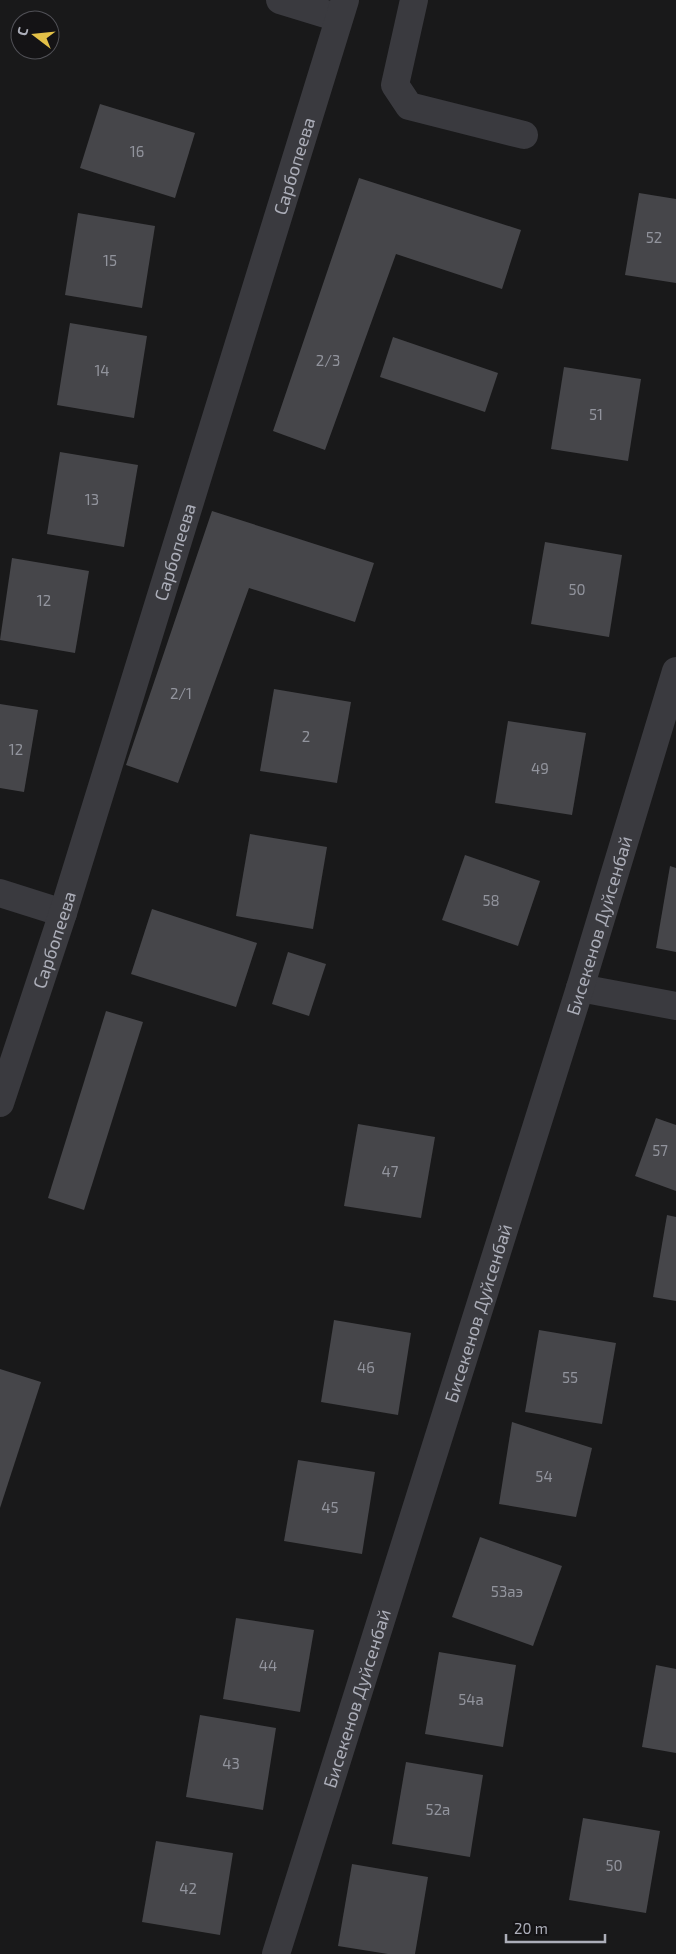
<svg xmlns="http://www.w3.org/2000/svg" width="676" height="1954" viewBox="0 0 676 1954" font-family="'Exo 2',sans-serif">
	<style>
		.building { fill: #46464a }
		.lines { fill: none; stroke-linecap: round; stroke-linejoin: round }
		.minor { stroke: #3a3a3f; stroke-width: 28 }
		.labels { text-anchor: middle; dominant-baseline: central; stroke-width: 4; stroke-linejoin: round; paint-order: stroke }
		.number-label { font-size: 15px; fill: #92949d }
		.street-label { font-size: 18px; fill: #acaeb9; stroke: #141315 }
	</style>
	<rect width="100%" height="100%" fill="#19191a"/>
	<g class="building">
		<polygon points="100,104 195,133 175,198 80,168"/>
		<polygon points="359,178 521,230 502,289 396,254 325,450 273,431"/>
		<polygon points="639,193 676,199 676,283 625,275"/>
		<polygon points="78,213 155,226 142,308 65,295"/>
		<polygon points="70,323 147,336 134,418 57,405"/>
		<polygon points="393,337 498,373 485,412 380,377"/>
		<polygon points="564,367 641,379 628,461 551,449"/>
		<polygon points="60,452 138,465 124,547 47,534"/>
		<polygon points="212,511 374,563 355,622 249,588 178,783 126,765"/>
		<polygon points="545,542 622,555 609,637 531,624"/>
		<polygon points="12,558 89,571 75,653 0,640"/>
		<polygon points="274,689 351,702 337,783 260,771"/>
		<polygon points="0,704 38,710 24,792 0,788"/>
		<polygon points="508,721 586,733 572,815 495,803"/>
		<polygon points="250,834 327,847 313,929 236,916"/>
		<polygon points="465,855 540,881 518,946 442,920"/>
		<polygon points="670,866 676,868 676,952 656,948"/>
		<polygon points="152,909 257,943 236,1007 131,974"/>
		<polygon points="288,952 326,964 309,1016 272,1004"/>
		<polygon points="106,1011 143,1022 84,1210 48,1198"/>
		<polygon points="656,1118 676,1125 676,1191 635,1176"/>
		<polygon points="358,1124 435,1137 421,1218 344,1206"/>
		<polygon points="667,1215 676,1217 676,1301 653,1297"/>
		<polygon points="334,1320 411,1333 398,1415 321,1402"/>
		<polygon points="539,1330 616,1343 602,1424 525,1412"/>
		<polygon points="0,1369 41,1382 0,1508"/>
		<polygon points="512,1422 592,1448 576,1517 499,1504"/>
		<polygon points="298,1460 375,1472 362,1554 284,1541"/>
		<polygon points="480,1537 562,1566 533,1646 452,1617"/>
		<polygon points="236,1618 314,1630 300,1712 223,1699"/>
		<polygon points="439,1652 516,1665 503,1747 425,1734"/>
		<polygon points="656,1665 676,1669 676,1753 642,1747"/>
		<polygon points="200,1715 276,1728 263,1810 186,1797"/>
		<polygon points="406,1762 483,1775 470,1857 392,1844"/>
		<polygon points="583,1818 660,1831 646,1913 569,1900"/>
		<polygon points="156,1841 233,1853 220,1935 142,1922"/>
		<polygon points="352,1864 428,1877 415,1954 388,1954 338,1946"/>
	</g>
	<g class="lines">
		<g class="minor">
			<polyline points="280,0 339,18"/>
			<polyline points="414,0 395,85 409,106 524,135"/>
			<polyline points="0,893 63,913"/>
			<polyline points="580,988 676,1006"/>
			<path id="s1" d="M0,1103L63,913L345,0"/>
			<path id="s2" d="M276,1954L580,988L676,671"/>
		</g>
	</g>
	<g class="labels">
		<g class="number-label">
			<text x="137" y="151">16</text>
			<text x="654" y="237">52</text>
			<text x="110" y="260">15</text>
			<text x="328" y="360">2/3</text>
			<text x="102" y="370">14</text>
			<text x="596" y="414">51</text>
			<text x="92" y="499">13</text>
			<text x="577" y="589">50</text>
			<text x="44" y="600">12</text>
			<text x="181" y="693">2/1</text>
			<text x="306" y="736">2</text>
			<text x="16" y="749">12</text>
			<text x="540" y="768">49</text>
			<text x="491" y="900">58</text>
			<text x="660" y="1150">57</text>
			<text x="390" y="1171">47</text>
			<text x="366" y="1367">46</text>
			<text x="570" y="1377">55</text>
			<text x="544" y="1476">54</text>
			<text x="330" y="1507">45</text>
			<text x="507" y="1591">53аэ</text>
			<text x="268" y="1665">44</text>
			<text x="471" y="1699">54а</text>
			<text x="231" y="1763">43</text>
			<text x="438" y="1809">52а</text>
			<text x="614" y="1865">50</text>
			<text x="188" y="1888">42</text>
		</g>
		<g class="street-label">
			<text stroke="none"><textPath href="#s1" startOffset="982">Сарбопеева</textPath></text>
			<text stroke="none"><textPath href="#s1" startOffset="578">Сарбопеева</textPath></text>
			<text stroke="none"><textPath href="#s2" startOffset="1078">Бисекенов Дуйсенбай</textPath></text>
			<text stroke="none"><textPath href="#s1" startOffset="172">Сарбопеева</textPath></text>
			<text stroke="none"><textPath href="#s2" startOffset="672">Бисекенов Дуйсенбай</textPath></text>
			<text stroke="none"><textPath href="#s2" startOffset="268">Бисекенов Дуйсенбай</textPath></text>
		</g>
	</g>
	<g transform="translate(35 35) rotate(286)"><circle r="24" fill="#141315" stroke="#515157"/>
	<path d="M0-4L9 19L0 12L-9 19Z" fill="#e3c148"/>
	<text y="-8" font-size="14" font-weight="bold" text-anchor="middle" fill="#acaeb9">С</text>
	</g>
	<path d="M506 1934v8h99v-8" fill="none" stroke="#acaeb9" stroke-width="2.5"/>
	<text x="514" y="1934" font-size="15" fill="#acaeb9" stroke="#141315" stroke-width="4" paint-order="stroke">20 m</text>
</svg>
